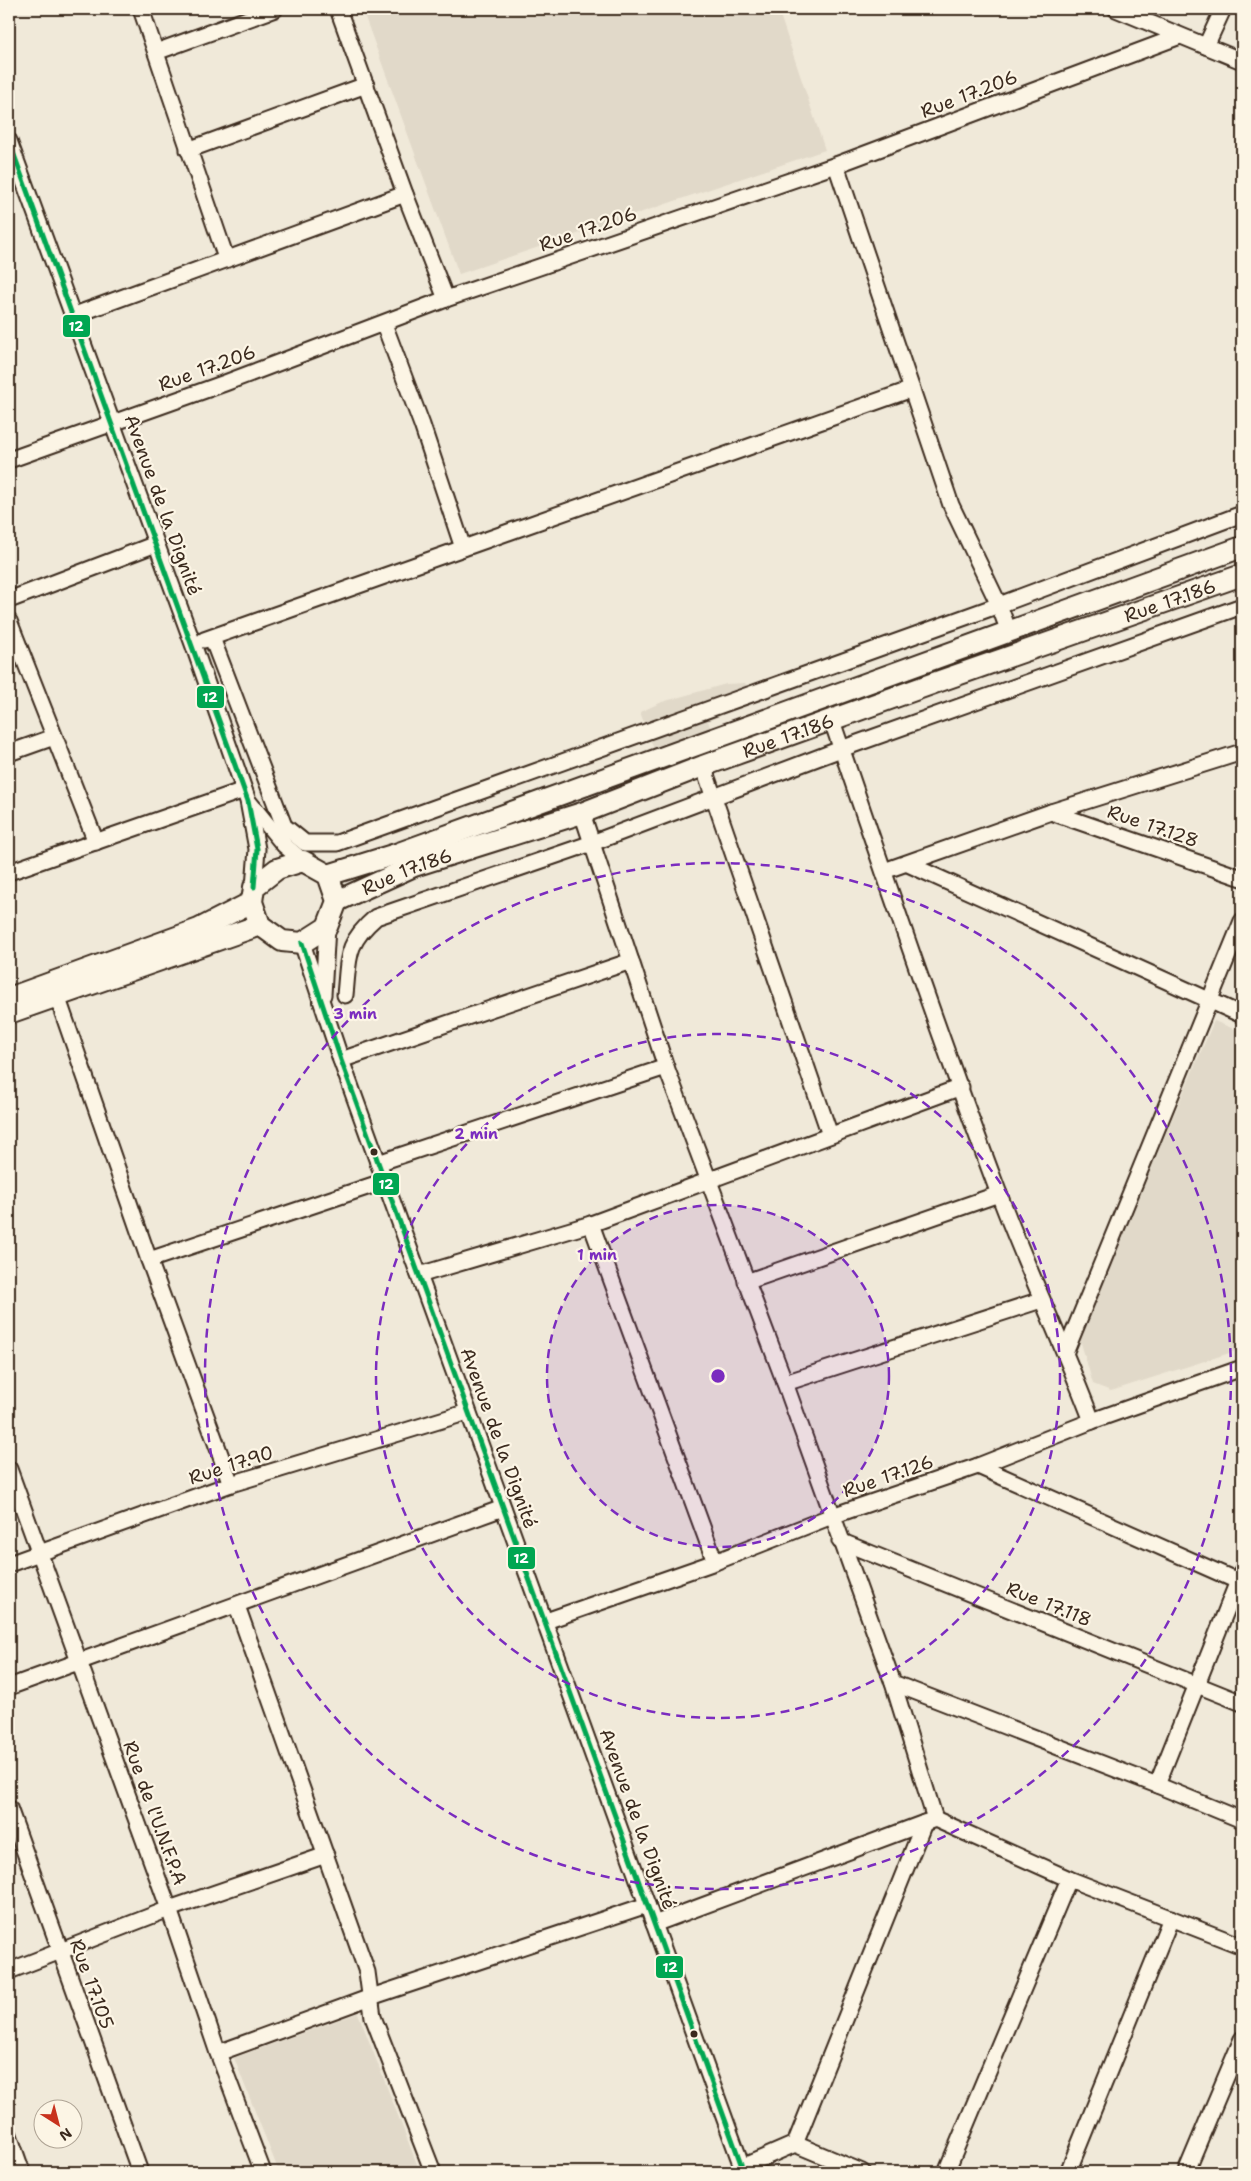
<svg xmlns="http://www.w3.org/2000/svg" width="1251" height="2181" viewBox="0 0 1251 2181" font-family="'Shantell Sans',sans-serif">
	<style>
		.built { fill: #e1d9c9 }
		.lines { fill: none; stroke-linecap: round; stroke-linejoin: round }
		.minor-casing { stroke: #3b2a1e; stroke-width: 19 }
		.major-casing { stroke: #3b2a1e; stroke-width: 24 }
		.minor { stroke: #fcf5e5; stroke-width: 15 }
		.major { stroke: #fcf5e5; stroke-width: 20 }
		.bus-1-casing { stroke: #fcf5e5; stroke-width: 9 }
		.bus-1 { stroke: #00a651; stroke-width: 5 }
		.ring { fill: none; stroke: #7b2cbf; stroke-width: 2.5; stroke-dasharray: 9 6 }
		.bus-dot { fill: #3b2a1e; stroke: #fcf5e5; stroke-width: 2 }
		.labels { text-anchor: middle; dominant-baseline: central; stroke-width: 4.5; stroke-linejoin: round; paint-order: stroke }
		.street-label { font-size: 19px; fill: #3b2a1e; stroke: #fcf5e5 }
		.centre { fill: #7b2cbf; stroke: #fcf5e5; stroke-width: 2.5 }
		.ring-label { font-size: 15px; text-anchor: middle; font-weight: bold; fill: #7b2cbf; stroke: #fcf5e5; stroke-width: 4.5; stroke-linejoin: round; paint-order: stroke }
		.line-badge { stroke: #fcf5e5; stroke-width: 2 }
		.badge-label { font-size: 14px; text-anchor: middle; font-weight: bold; fill: #fff }
	</style>
	<rect width="100%" height="100%" fill="#f0e9d9"/>
	<filter id="ink" filterUnits="userSpaceOnUse"><feTurbulence type="fractalNoise" baseFrequency=".02" numOctaves="2"/><feDisplacementMap in="SourceGraphic" scale="10" xChannelSelector="R" yChannelSelector="G"/><feConvolveMatrix kernelMatrix="1 2 1 2 8 2 1 2 1" color-interpolation-filters="sRGB"/></filter>
	<g filter="url(#ink)">
		<g class="built">
			<polygon points="362,9 778,9 825,150 459,274"/>
			<polygon points="745,683 750,693 731,711 708,721 713,735 655,752 640,712 662,702 726,684"/>
			<polygon points="1214,1021 1242,1032 1242,1349 1111,1391 1093,1384 1079,1336"/>
			<polygon points="358,2013 420,2172 279,2172 234,2058"/>
		</g>
		<g class="lines">
			<g class="minor-casing">
				<g id="minor">
					<polyline points="141,9 226,258"/>
					<polyline points="338,9 405,194 446,299"/>
					<polyline points="1116,9 1242,61"/>
					<polyline points="1206,46 1223,9"/>
					<polyline points="156,52 275,9"/>
					<polyline points="9,141 193,644 248,801 257,849 254,887"/>
					<polyline points="188,150 366,85"/>
					<polyline points="836,165 951,505 999,605 1009,632"/>
					<polyline points="72,316 405,194"/>
					<polyline points="384,324 422,425 463,548"/>
					<polyline points="9,460 225,383 446,299 836,165 1180,36"/>
					<polyline points="9,600 156,544"/>
					<polyline points="9,621 96,842"/>
					<polyline points="212,638 284,826 305,843 337,843 999,605 1242,514"/>
					<polyline points="204,640 912,389"/>
					<path d="M832,721C886,879 940,1038 999,1194C1028,1271 1063,1344 1092,1421"/>
					<polyline points="9,753 54,737"/>
					<polyline points="703,766 830,1135"/>
					<polyline points="249,802 284,845 303,861"/>
					<polyline points="1051,812 1242,878"/>
					<polyline points="582,813 666,1067 785,1383 893,1683 935,1819"/>
					<polyline points="908,864 1242,1015"/>
					<polyline points="884,871 1051,812 1242,752"/>
					<polyline points="9,872 244,790"/>
					<polyline points="302,943 341,1060 744,2172"/>
					<polyline points="323,995 327,927"/>
					<path d="M345,995C349,957 345,944 376,917L592,843L841,749L1242,606"/>
					<polyline points="57,996 149,1260 231,1484"/>
					<polyline points="341,1060 631,961"/>
					<polyline points="378,1163 666,1067"/>
					<polyline points="591,1224 715,1562"/>
					<polyline points="149,1260 385,1181"/>
					<polyline points="419,1275 591,1224 961,1087"/>
					<polyline points="746,1282 999,1194"/>
					<polyline points="1066,1351 1242,921"/>
					<polyline points="785,1383 1041,1300"/>
					<polyline points="978,1466 1242,1583"/>
					<polyline points="9,1469 169,1909 218,2053 263,2172"/>
					<polyline points="840,1541 1242,1703"/>
					<polyline points="9,1564 231,1484 468,1412"/>
					<polyline points="237,1606 367,1972 373,2017 433,2172"/>
					<polyline points="546,1621 715,1562 832,1516 978,1466 1092,1421 1242,1368"/>
					<polyline points="893,1683 1157,1785 1242,1820"/>
					<polyline points="9,1687 503,1508"/>
					<polyline points="1157,1785 1242,1571"/>
					<polyline points="9,1808 140,2172"/>
					<polyline points="654,1924 935,1819 1069,1879 1242,1946"/>
					<polyline points="9,1971 169,1909 326,1855"/>
					<polyline points="218,2053 371,1997 647,1905"/>
					<polyline points="9,2135 22,2172"/>
					<polyline points="795,2144 862,2172"/>
					<polyline points="742,2167 795,2144 924,1823"/>
					<polyline points="946,2172 1069,1879"/>
					<polyline points="1068,2172 1171,1918"/>
					<polyline points="1186,2172 1242,2039"/>
				</g>
			</g>
			<g class="major-casing">
				<g id="major">
					<polygon points="303,861 328,875 337,901 327,927 302,943 282,941 260,925 252,902 254,887 277,869"/>
					<polyline points="328,875 399,853 1242,547"/>
					<path id="s1" d="M337,901L414,866L582,813L703,766L937,682L1242,575"/>
					<polyline points="9,998 199,929 252,902"/>
					<polyline points="9,1013 260,925"/>
				</g>
			</g>
			<use href="#minor" class="minor"/>
			<use href="#major" class="major"/>
			<g class="bus-1-casing">
				<g id="bus-1">
					<polyline points="9,141 248,801 257,849 254,887"/>
					<polyline points="302,943 341,1060 744,2172"/>
				</g>
			</g>
			<use href="#bus-1" class="bus-1"/>
		</g>
	</g>
	<circle cx="718" cy="1376" r="171" fill="#7b2cbf" fill-opacity=".12"/>
	<g class="ring">
		<circle cx="718" cy="1376" r="171"/>
		<circle cx="718" cy="1376" r="342"/>
		<circle cx="718" cy="1376" r="513"/>
	</g>
	<g class="bus-dot">
		<circle cx="374" cy="1152" r="4.5"/>
		<circle cx="694" cy="2034" r="4.5"/>
	</g>
	<g class="labels">
		<g class="street-label">
			<text transform="translate(969 94) rotate(-21)">Rue 17.206</text>
			<text transform="translate(588 229) rotate(-19)">Rue 17.206</text>
			<text transform="translate(207 368) rotate(-20)">Rue 17.206</text>
			<text transform="translate(163 505) rotate(70)">Avenue de la Dignité</text>
			<text stroke="none"><textPath href="#s1" startOffset="886">Rue 17.186</textPath></text>
			<text stroke="none"><textPath href="#s1" startOffset="481">Rue 17.186</textPath></text>
			<text transform="translate(1153 826) rotate(19)">Rue 17.128</text>
			<text stroke="none"><textPath href="#s1" startOffset="76">Rue 17.186</textPath></text>
			<text transform="translate(499 1438) rotate(70)">Avenue de la Dignité</text>
			<text transform="translate(231 1465) rotate(-18)">Rue 17.90</text>
			<text transform="translate(888 1476) rotate(-19)">Rue 17.126</text>
			<text transform="translate(1049 1604) rotate(22)">Rue 17.118</text>
			<text transform="translate(155 1813) rotate(70)">Rue de l'U.N.F.P.A</text>
			<text transform="translate(638 1819) rotate(70)">Avenue de la Dignité</text>
			<text transform="translate(92 1984) rotate(70)">Rue 17.105</text>
		</g>
	</g>
	<circle cx="718" cy="1376" r="8" class="centre"/>
	<g class="ring-label">
		<text x="355" y="1019">3 min</text>
		<text x="476" y="1139">2 min</text>
		<text x="597" y="1260">1 min</text>
	</g>
	<g class="line-badge">
		<rect x="62" y="314" width="29" height="24" rx="5" fill="#00a651"/>
		<rect x="196" y="685" width="29" height="24" rx="5" fill="#00a651"/>
		<rect x="372" y="1172" width="28" height="24" rx="5" fill="#00a651"/>
		<rect x="507" y="1546" width="29" height="24" rx="5" fill="#00a651"/>
		<rect x="655" y="1955" width="29" height="24" rx="5" fill="#00a651"/>
	</g>
	<g class="badge-label">
		<text x="76" y="331">12</text>
		<text x="210" y="702">12</text>
		<text x="386" y="1189">12</text>
		<text x="521" y="1563">12</text>
		<text x="670" y="1972">12</text>
	</g>
	<rect width="1251" height="2181" fill="none" stroke="#fcf5e5" stroke-width="30"/>
	<rect x="15" y="15" width="1221" height="2151" fill="none" stroke="#3b2a1e" stroke-width="2" filter="url(#ink)"/>
	<g transform="translate(58 2124) rotate(144)"><circle r="24" fill="#fcf5e5" stroke="#afa495"/>
	<path d="M0-4L9 19L0 12L-9 19Z" fill="#c8321e"/>
	<text y="-8" font-size="14" font-weight="bold" text-anchor="middle" fill="#3b2a1e">N</text>
	</g>
</svg>
